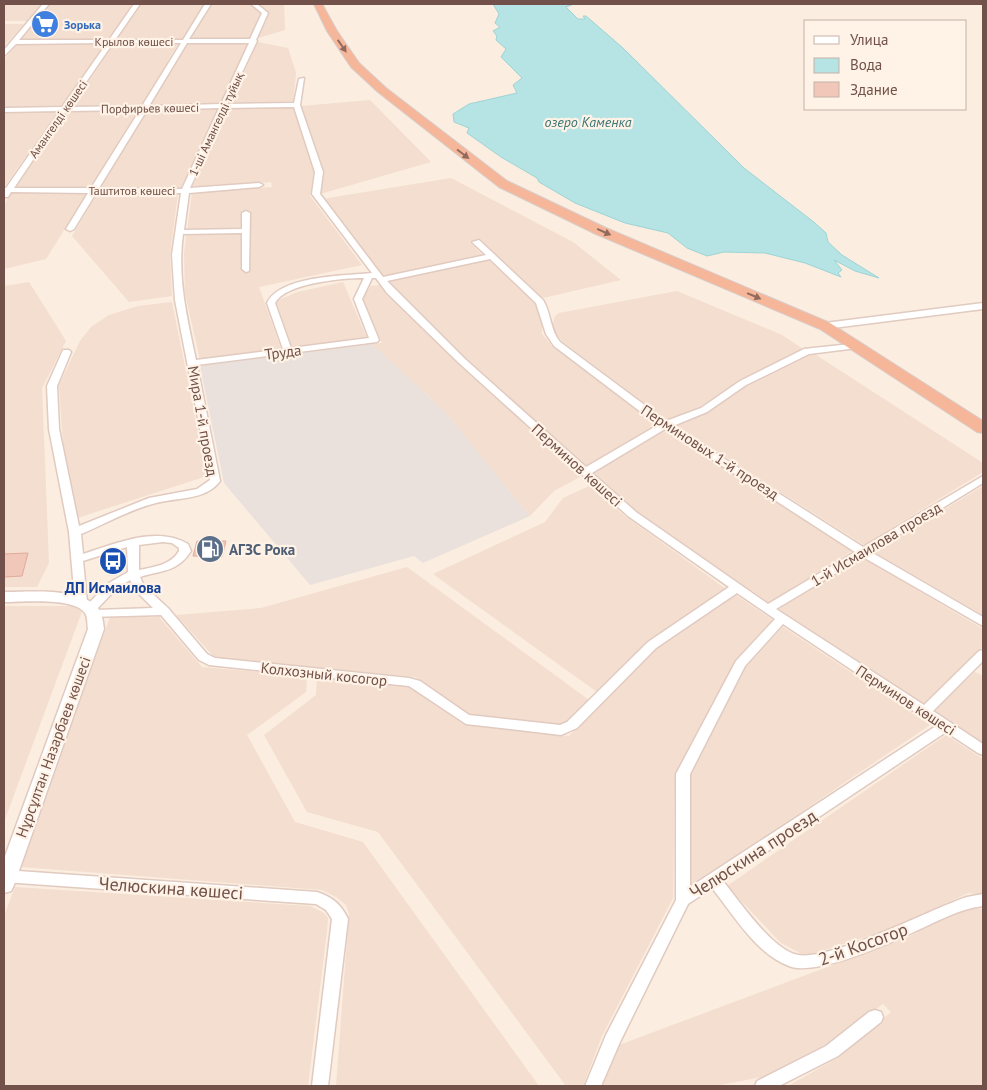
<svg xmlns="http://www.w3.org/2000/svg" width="987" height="1090" viewBox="0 0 987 1090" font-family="'PT Sans',sans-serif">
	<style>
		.residential { fill: #f3decf }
		.industrial { fill: #eae1dc }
		.water { fill: #b6e3e4; stroke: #9dd4d5 }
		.building { fill: #f0c7b9; stroke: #e2ab9a }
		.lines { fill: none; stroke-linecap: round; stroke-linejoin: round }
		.minor-casing { stroke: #e1cac0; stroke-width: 3 }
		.tertiary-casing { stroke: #e1cac0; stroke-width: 3 }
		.trunk-casing { stroke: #d7cecc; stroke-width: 2 }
		.minor { fill: #fff; fill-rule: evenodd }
		.tertiary { fill: #fff; fill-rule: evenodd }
		.trunk { fill: #f6b699; fill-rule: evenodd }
		.oneway { fill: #926a5d }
		.labels { text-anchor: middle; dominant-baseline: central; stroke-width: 4.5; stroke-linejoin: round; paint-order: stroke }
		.far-shop-label { font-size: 12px; font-weight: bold; fill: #366cbe; stroke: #fff2e6; text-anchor: start }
		.far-street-label { font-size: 12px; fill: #715149; stroke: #fff2e6 }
		.far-water-label { font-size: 14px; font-style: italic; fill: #3d7677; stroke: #fff2e6 }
		.street-label { font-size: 15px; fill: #715149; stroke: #fff2e6 }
		.service-label { font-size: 15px; font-weight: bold; fill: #4e5e75; stroke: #fff2e6; text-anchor: start }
		.transit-label { font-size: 15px; font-weight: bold; fill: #164399; stroke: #fff2e6 }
		.near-street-label { font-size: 18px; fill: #715149; stroke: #fff2e6 }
	</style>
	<rect width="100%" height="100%" fill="#fbede0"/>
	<g class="residential">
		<polygon points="4,4 41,4 27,21 4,21"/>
		<polygon points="51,4 134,4 109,40 20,41"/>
		<polygon points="141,4 204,4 182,40 116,40"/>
		<polygon points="212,4 284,4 285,30 255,39 190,40"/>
		<polygon points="4,24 24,24 4,46"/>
		<polygon points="115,42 179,42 141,107 71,108"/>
		<polygon points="188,42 250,42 220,105 150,106"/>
		<polygon points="258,42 288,48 296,73 293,104 229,105"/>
		<polygon points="18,43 106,43 61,108 4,108 4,60"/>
		<polygon points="370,100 431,162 320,194 324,171 301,106"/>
		<polygon points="293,107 314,171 310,196 362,265 259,287 281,349 200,360 185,293 184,254 192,193 272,187 271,182 192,188 228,108"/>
		<polygon points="218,108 181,188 100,187 147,110"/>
		<polygon points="138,110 90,188 15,187 68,112"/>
		<polygon points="4,112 58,112 4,187"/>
		<polygon points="451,178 573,242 621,280 543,298 496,258 478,239 469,241 483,256 384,277 322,199"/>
		<polygon points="12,192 87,193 46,259 4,269 4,205"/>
		<polygon points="98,193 178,193 170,255 172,296 129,302 72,236"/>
		<polygon points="489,260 538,306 542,313 542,334 552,346 657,424 586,466 466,360 387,281"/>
		<polygon points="29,282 66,341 42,388 49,563 37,587 4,587 4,286"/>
		<polygon points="343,282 367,338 292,347 276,301 298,292"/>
		<polygon points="380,285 385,293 580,477 554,491 530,516 444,411 372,344 382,343 362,298 371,286"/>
		<polygon points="677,291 782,335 803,349 743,378 699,407 667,420 563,342 554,332 553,323 555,316 559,313"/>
		<polygon points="172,302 207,476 68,521 59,385 80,341 91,327 109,315 138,306"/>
		<polygon points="813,353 983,463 983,472 864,545 675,425 710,411 748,384"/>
		<polygon points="664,430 852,551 769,603 637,512 593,472"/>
		<polygon points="589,486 625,516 726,589 647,642 597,692 433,574 545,522 563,498"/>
		<polygon points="983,486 983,615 874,552"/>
		<polygon points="863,558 983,629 983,646 924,704 779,609"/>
		<polygon points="407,567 589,700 564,726 470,716 416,677 215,658 176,615 261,608"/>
		<polygon points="736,595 774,621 735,662 675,776 673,898 602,1036 583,1086 566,1086 378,832 307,812 264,735 316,695 317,677 409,687 463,724 569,736 657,647"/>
		<polygon points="4,606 84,606 4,822"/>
		<polygon points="110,617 159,617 202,667 307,676 306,692 247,735 295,822 363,842 539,1086 336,1086 349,914 346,905 336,897 322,890 20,867"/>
		<polygon points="783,627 930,725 691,886 689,778 746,667"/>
		<polygon points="975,672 983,676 983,744 932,711"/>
		<polygon points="946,735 983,759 983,895 968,893 899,926 806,956 781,943 727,886"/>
		<polygon points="15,887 310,906 324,913 328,918 327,931 308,1086 4,1086 4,916"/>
		<polygon points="967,907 983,909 983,1086 788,1086 841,1056 891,1012 883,1004 825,1045 762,1077 715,1086 602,1086 619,1045 908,937"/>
	</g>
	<polygon class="industrial" points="372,344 444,411 530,516 423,563 414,556 310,585 224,483 200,366"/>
	<polygon class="water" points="493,4 574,4 566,7 578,19 585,19 583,16 586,16 623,48 744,168 815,223 826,233 828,242 842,255 879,278 855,271 834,260 842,270 838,273 841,277 805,263 765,253 724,252 707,256 687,248 668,233 625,223 575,203 539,182 537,178 501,157 467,133 469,128 454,122 453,114 469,104 517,93 513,85 522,78 501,57 506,49 496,40 497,36 493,31 500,27 495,23 499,14"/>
	<g class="building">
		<polygon points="197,541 226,541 222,557 193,556"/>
		<polygon points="28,553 22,576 4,577 4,554"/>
	</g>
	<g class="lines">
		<g class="minor-casing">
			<g id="minor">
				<path d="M43,4H49L19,40H109L134,4H140L115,40H183L205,4H211L189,39H250L262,13L251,4H257L268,13L256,40L257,41L227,104L294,103L299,79L304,78L300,105L323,172L320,194L383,277L486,255L472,242L479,240L543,300C551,313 550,330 560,342L666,421L701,408L740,381L804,349L860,343V347L857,348L809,354L746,385L707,412L673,426L863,547L983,476V483L871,552L983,617V626L863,557L776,609L924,705L979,651L983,650V661L933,711L983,744V755L978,753L946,732L723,881C740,902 769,945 794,954C825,965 932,908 967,897L983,894V906C959,909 938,921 916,931C890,943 816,977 789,966C755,953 734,915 712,888L688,904L620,1042L601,1086H585L606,1035L676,900V774L736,661L775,619L737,593L656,648L577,728L561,735L466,724L409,686L209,665L199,660L161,615L89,617L88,612L84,609L86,606L109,583L128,572L127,547L83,561L87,602L85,605H77L75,602L69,532L49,429L47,386L63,350H69L71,352L57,386L59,429L79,526L149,498L197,489L210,480L175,300L172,255L181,193H96L74,229L70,231L66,229L88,193L11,192L8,197H4V188H6L60,111L4,112V108L62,107L107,43L16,44L4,56V50ZM113,43H181L142,106L69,107ZM187,43H249L221,104L149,106ZM294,107L315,172L312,194L372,273C345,276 281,275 267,303L283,349L196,360C187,318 177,277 183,234L242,233V269L246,272L249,271L250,213L246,211L242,213V229L184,230L189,193L259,187L263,185L259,183L190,188L226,108ZM219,108L182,189L99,188L147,110ZM140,110L91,188H14L66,111ZM490,259L536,303L546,334L554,346L658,425L586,467L465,359L387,281ZM364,278L354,299L369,338L291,348L275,303C285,283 343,278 364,278ZM372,278H376L387,293L459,363L628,516L729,587L648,642L567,722L560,725L469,715L420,681L409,678L215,658L207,654L168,608L144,586L140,577C161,570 177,573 191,551L188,544C156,525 115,544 83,554L81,534C105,524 131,509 156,503C178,497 205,501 220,481L197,365L377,342L379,340L362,299ZM665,429L855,552L768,604L636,512L592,473ZM163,542L172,543L179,548V551C171,565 154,567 139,570V545ZM130,580L136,591L153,608L96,610L117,588ZM783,624L936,726L690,887V774L745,666Z"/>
				<polygon points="983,303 983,309 825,329 821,326 825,323"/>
				<path d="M4,870L317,892C332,897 341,904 348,919L328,1086H312L332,919L326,910L316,904L4,882Z"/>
				<polygon points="875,1010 881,1012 883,1017 881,1022 838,1056 779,1086 755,1086 757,1081 826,1046 869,1012"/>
			</g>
		</g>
		<g class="tertiary-casing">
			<path id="tertiary" d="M4,592C28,592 79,587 97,607C102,613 103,621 104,629L14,885L11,891L4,893V859L88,629C87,624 88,617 85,613C74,597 22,602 4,602Z"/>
		</g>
		<g class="trunk-casing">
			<polygon id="trunk" points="314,4 322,4 337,31 359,63 386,88 507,181 606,228 830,323 983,421 983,433 977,432 820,329 596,234 499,187 378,92 351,67 327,31"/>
		</g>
		<use href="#minor" class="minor"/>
		<use href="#tertiary" class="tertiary"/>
		<use href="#trunk" class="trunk"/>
	</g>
	<defs><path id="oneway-solid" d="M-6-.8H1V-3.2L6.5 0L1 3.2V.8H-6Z" transform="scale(1.25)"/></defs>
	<g class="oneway">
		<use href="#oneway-solid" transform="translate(342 46) rotate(55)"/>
		<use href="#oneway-solid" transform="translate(463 154) rotate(37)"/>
		<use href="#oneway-solid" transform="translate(604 232) rotate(24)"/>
		<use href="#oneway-solid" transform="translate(754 296) rotate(23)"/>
	</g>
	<defs>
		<g id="supermarket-disc" transform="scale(1.4375)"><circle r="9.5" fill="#3f7fe0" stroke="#fff2e6"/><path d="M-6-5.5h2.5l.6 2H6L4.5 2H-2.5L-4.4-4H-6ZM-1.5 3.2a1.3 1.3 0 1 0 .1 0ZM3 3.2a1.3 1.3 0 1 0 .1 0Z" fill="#fff"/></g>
		<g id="fuel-disc" transform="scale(1.4375)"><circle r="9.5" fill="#5c6f8a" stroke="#fff2e6"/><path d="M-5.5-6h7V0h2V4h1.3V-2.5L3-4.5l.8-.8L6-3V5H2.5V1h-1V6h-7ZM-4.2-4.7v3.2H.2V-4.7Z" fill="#fff"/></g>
		<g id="bus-disc" transform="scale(1.4375)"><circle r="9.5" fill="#1a4fb4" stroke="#fff2e6"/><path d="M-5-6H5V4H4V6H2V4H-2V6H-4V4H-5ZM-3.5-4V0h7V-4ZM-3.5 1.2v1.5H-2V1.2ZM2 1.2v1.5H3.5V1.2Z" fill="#fff"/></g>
	</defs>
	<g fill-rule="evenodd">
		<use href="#supermarket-disc" x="45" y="24"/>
		<use href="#fuel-disc" x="210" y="549"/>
		<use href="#bus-disc" x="113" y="561"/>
	</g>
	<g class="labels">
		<g class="far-shop-label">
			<text x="64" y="24">Зорька</text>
		</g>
		<g class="far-street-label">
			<text x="134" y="41">Крылов көшесі</text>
			<text transform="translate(150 108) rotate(-1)">Порфирьев көшесі</text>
			<text transform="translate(58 119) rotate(-55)">Амангелді көшесі</text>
			<text transform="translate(216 124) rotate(-65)">1-ші Амангелді тұйық</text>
			<text x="132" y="190">Таштитов көшесі</text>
		</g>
		<g class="far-water-label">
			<text x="588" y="122">озеро Каменка</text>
		</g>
		<g class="street-label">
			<text transform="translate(283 352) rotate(-7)">Труда</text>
			<text transform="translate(203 421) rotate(80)">Мира 1-й проезд</text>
			<text transform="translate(710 452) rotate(33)">Перминовых 1-й проезд</text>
			<text transform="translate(577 465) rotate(42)">Перминов көшесі</text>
			<text transform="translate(876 544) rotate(-31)">1-й Исмаилова проезд</text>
			<text transform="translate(324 674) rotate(6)">Колхозный косогор</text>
			<text transform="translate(906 700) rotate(33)">Перминов көшесі</text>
			<text transform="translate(53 747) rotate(-70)">Нұрсұлтан Назарбаев көшесі</text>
		</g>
		<g class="service-label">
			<text x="229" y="549">АГЗС Рока</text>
		</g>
		<g class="transit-label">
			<text x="113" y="587">ДП Исмаилова</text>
		</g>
		<g class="near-street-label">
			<text transform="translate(753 854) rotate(-33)">Челюскина проезд</text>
			<text transform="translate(171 888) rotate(4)">Челюскина көшесі</text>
			<text transform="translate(863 944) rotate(-20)">2-й Косогор</text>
		</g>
	</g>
	<rect width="987" height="1090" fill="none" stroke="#715149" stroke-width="10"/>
	<rect x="804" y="20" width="162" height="90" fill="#fff2e6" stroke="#c6b2a7"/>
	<rect x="814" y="36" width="25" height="8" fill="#ffffff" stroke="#c6b2a7"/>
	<text x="850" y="45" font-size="15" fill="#715149">Улица</text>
	<rect x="814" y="58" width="25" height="15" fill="#b6e3e4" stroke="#c6b2a7"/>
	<text x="850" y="70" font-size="15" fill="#715149">Вода</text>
	<rect x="814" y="82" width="25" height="15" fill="#f0c7b9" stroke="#c6b2a7"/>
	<text x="850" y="95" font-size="15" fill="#715149">Здание</text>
</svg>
